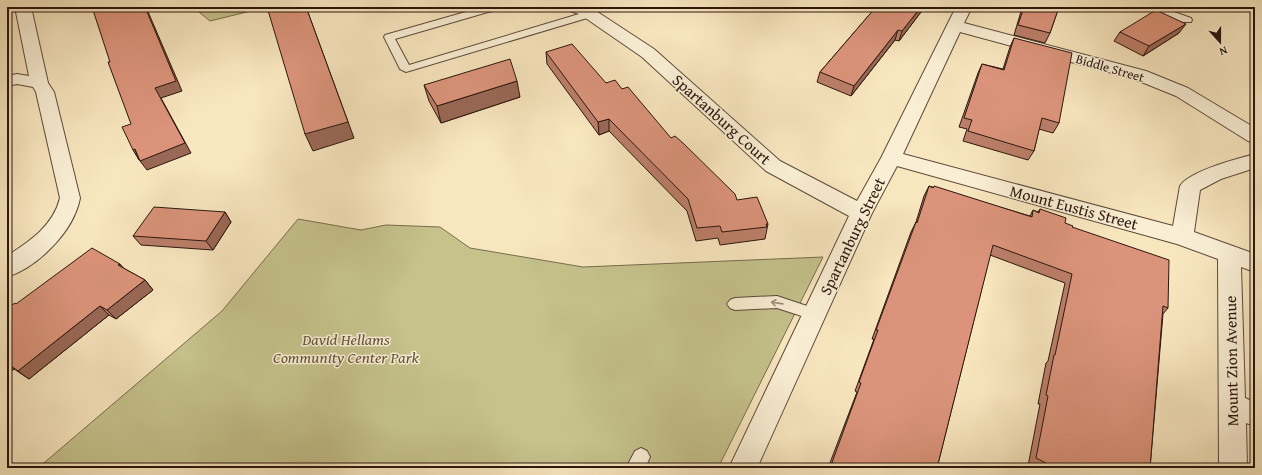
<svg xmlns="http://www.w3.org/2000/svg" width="1262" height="475" viewBox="0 0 1262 475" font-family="'Gentium Book Plus',serif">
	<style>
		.green { fill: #c5c28c; stroke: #786c4d }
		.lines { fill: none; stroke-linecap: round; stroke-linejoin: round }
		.service-casing { stroke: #5e4a3a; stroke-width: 2 }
		.minor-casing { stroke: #5e4a3a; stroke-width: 2 }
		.service { fill: #faefd5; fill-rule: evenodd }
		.minor { fill: #faefd5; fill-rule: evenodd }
		.wall { fill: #bc7f6a; stroke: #2b160e }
		.shaded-wall { fill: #996856; stroke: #2b160e }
		.building { fill: #db947b; stroke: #2b160e }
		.oneway { stroke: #9d8d7b }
		.labels { text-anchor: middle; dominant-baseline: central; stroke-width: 3; stroke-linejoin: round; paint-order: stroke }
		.far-street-label { font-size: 13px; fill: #2b160e; stroke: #faefd5 }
		.street-label { font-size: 16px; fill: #2b160e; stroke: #faefd5 }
		.park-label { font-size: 16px; font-style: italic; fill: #61523a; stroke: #faefd5 }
	</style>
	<rect width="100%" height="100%" fill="#f8e6bf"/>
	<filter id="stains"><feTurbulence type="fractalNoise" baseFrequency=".005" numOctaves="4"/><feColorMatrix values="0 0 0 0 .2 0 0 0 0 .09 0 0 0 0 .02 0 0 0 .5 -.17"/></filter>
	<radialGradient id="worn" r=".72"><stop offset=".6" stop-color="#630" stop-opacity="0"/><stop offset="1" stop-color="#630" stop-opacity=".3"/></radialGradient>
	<g class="green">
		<polygon points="193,7 267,7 210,21"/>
		<polygon points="298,219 361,230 386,225 440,227 470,248 583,267 823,257 718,468 38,468 222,311"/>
	</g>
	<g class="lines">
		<g class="service-casing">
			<g id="service">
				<polygon points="483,7 505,7 504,9 488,12 395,39 409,65 579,14 564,9 563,7 578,7 594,12 595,14 594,16 406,72 400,69 384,37 385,35"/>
				<polygon points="1145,7 1160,7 1191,18 1192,20 1191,22 1183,22 1146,9"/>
				<polygon points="777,296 819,310 822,314 819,318 814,320 777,308 735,310 730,308 727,304 730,300 735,298"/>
				<polygon points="641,448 647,451 650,457 645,468 626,468 635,451"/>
			</g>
		</g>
		<g class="minor-casing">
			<g id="minor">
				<path d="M15,7H31L48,83L54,92L80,198C74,231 38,267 7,277V256C30,241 53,226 60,198L36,92L33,87L17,84L7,86V76L17,74L29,76Z"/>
				<path d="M956,7H972L964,23L1146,71L1188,88L1255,128V143L1248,141L1176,96L1134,79L960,32L903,154L1173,226L1180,186C1189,171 1237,159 1255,154V168L1221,179L1200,190L1194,232L1255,254V272L1241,267L1245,398L1255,402V426L1246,423L1247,468H1219L1218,259L1177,244L897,166L872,213L757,468H729L849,216L766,171L642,57L584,17L582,14L584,11L590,9L596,11L654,49L780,161L857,201L881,158Z"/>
			</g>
		</g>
		<use href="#service" class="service"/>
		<use href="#minor" class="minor"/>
	</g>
	<g class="wall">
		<polygon points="876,7 922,7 921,12 899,41 895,40 851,96 817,82 820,72"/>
		<polygon points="1017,7 1059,7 1050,33 1045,43 1014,35 1022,8"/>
		<polygon points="1120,32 1179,33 1143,56 1114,41"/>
		<polygon points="1014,38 1059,123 1053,133 1039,129 1034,151 1028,160 963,141 967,129 959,127 978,73 982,64 1003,69 1010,47"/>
		<polygon points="546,52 606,83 622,89 671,138 737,200 768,224 765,239 720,245 718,238 696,241 687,211 609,131 599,135 547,64"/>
		<polygon points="424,85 520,97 441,123 429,101"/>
		<polygon points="929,186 1030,216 1033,210 1038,212 1040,209 1072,227 1168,308 1163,314 1150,468 1032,468 1028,466 1040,404 1038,404 1046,363 1048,361 1065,283 990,255 937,468 828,468 857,392 855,391 874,339 872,339 911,232 916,222 924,196"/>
		<polygon points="225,212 231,222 213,250 141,245 133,236"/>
		<polygon points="125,269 145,280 153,290 116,319 109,315 29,379 14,369 7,375 7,308 16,304"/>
	</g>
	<g class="shaded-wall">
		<polygon points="145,7 146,7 182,91 161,98 191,153 147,170 140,161 155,88"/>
		<polygon points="306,7 354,138 313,151 305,134"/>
		<polygon points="921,7 922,7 921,12 899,41 902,31"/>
		<polygon points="1186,24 1179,33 1143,56 1149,46"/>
		<polygon points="898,30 895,40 851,96 854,86"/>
		<polygon points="517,81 520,97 441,123 437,106"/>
		<polygon points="609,119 609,131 599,135 598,122"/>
		<polygon points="135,149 139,160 133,150"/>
		<polygon points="7,211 10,219 7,220"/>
		<polygon points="225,212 231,222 213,250 206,241"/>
		<polygon points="120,264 128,273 118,265"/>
		<polygon points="145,280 153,290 116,319 107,310"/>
		<polygon points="100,306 109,315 29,379 18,371"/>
		<polygon points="7,363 14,369 7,375"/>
	</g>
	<g class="building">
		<polygon points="92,7 145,7 176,81 155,88 185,143 140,161 135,149 133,150 122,127 131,124 108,62 110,62"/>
		<polygon points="267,7 306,7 348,122 305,134"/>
		<polygon points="876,7 921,7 902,31 898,30 854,86 820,72"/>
		<polygon points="1024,7 1059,7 1050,33 1018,25"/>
		<polygon points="1156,10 1186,24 1149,46 1120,32"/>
		<polygon points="1014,38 1072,53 1059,123 1042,118 1034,151 968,131 972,120 964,118 982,64 1004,70"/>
		<polygon points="572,44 606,83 615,80 622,89 628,87 671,138 675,136 684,144 735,194 737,200 757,197 768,224 766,224 767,227 722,232 720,226 697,228 688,199 609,119 598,122 546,52"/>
		<polygon points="510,59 517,81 437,106 424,85"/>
		<polygon points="929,186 933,188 934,186 1032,217 1033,210 1039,213 1040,209 1066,218 1065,223 1073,226 1072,227 1169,260 1168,308 1163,306 1150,468 1046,468 1046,463 1036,458 1048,396 1046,395 1054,355 1055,355 1072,274 993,245 937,468 830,468 861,383 859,382 878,330 876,330 916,222 917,223"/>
		<polygon points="154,207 225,212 206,241 133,236"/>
		<polygon points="92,248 120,264 118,265 145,280 107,310 100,306 18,371 7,363 7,308 15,303 16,304"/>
	</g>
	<defs><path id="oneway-shaft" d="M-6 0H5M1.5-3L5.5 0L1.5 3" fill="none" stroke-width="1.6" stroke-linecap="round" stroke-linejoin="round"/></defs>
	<use class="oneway" href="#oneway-shaft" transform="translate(777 303) rotate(-172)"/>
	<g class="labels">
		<g class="far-street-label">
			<text transform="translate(1110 68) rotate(16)">Biddle Street</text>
		</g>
		<g class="street-label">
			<text transform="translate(722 119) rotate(42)">Spartanburg Court</text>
			<text transform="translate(1074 207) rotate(15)">Mount Eustis Street</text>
			<text transform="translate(852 236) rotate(-64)">Spartanburg Street</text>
			<text transform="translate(1231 361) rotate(-91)">Mount Zion Avenue</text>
		</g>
		<g class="park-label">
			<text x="346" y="339">David Hellams<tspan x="346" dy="18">Community Center Park</tspan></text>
		</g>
	</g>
	<rect width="1262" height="475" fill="none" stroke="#f8e6bf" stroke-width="24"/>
	<rect x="8" y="8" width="1246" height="459" fill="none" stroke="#2b160e" stroke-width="2"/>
	<rect x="12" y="12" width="1238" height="451" fill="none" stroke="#2b160e"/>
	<g transform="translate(1220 42) rotate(159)" stroke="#faefd5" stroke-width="3" paint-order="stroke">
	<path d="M0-3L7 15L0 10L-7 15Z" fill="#2b160e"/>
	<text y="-6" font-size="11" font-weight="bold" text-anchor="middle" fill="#2b160e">N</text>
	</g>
	<rect width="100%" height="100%" filter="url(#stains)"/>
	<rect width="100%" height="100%" fill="url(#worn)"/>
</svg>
